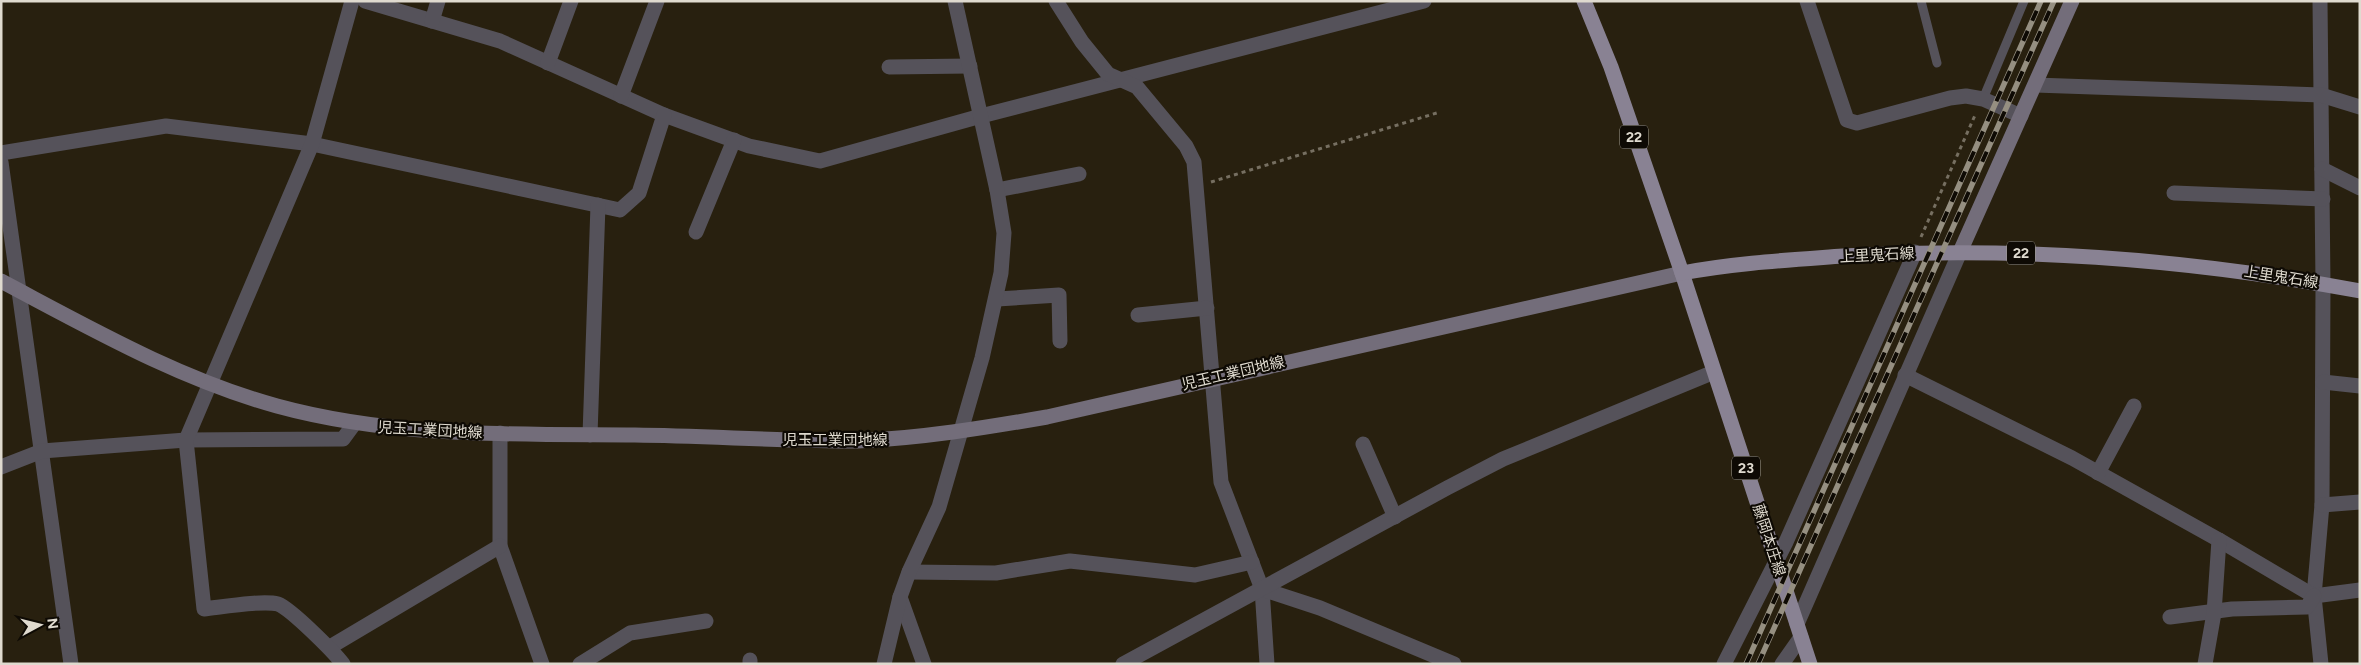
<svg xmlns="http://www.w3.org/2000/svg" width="2361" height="665" viewBox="0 0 2361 665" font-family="Figtree,'Noto Sans JP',sans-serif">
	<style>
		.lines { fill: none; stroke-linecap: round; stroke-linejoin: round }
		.path { stroke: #766f61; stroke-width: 3; stroke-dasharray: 4 4; stroke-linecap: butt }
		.lane { stroke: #55525a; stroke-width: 9 }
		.street { stroke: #55525a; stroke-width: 15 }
		.secondary { stroke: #736d7a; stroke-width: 15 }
		.primary { stroke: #898293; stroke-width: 15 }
		.rail-casing { stroke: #958f81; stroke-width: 5.5 }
		.rail { stroke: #0e0a04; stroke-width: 4; stroke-dasharray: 11; stroke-linecap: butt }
		.labels { text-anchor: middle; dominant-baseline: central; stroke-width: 4.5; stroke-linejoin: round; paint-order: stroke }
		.shield { fill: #0e0a04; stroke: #a09c92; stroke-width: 1 }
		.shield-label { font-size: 14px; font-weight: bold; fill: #dfdacf }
		.street-label { font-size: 15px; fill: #dfdacf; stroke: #0e0a04 }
	</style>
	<rect width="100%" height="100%" fill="#28200f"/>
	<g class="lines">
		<g class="path">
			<polyline points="1211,182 1440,112"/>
			<polyline points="1921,237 1976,113"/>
		</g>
		<g class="lane">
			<polyline points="1921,1 1937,63"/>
			<polyline points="1983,99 2024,1"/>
		</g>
		<g class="street">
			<polyline points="365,1 500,41 664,115 749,146 820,161 981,116 1424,1"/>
			<polyline points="1056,1 1082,42 1108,74 1137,87 1186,146 1194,162 1221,482 1262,589 1267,664"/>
			<polyline points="1807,1 1847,120 1857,123 1950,98 1966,96 1983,99 2021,116"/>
			<polyline points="2320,1 2323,284 2322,505 2314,596 2321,664"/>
			<polyline points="432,21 438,1"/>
			<polyline points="548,63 571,1"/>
			<polyline points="889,67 970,66"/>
			<polyline points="2035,85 2321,95 2360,107"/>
			<polyline points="621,96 657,1"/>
			<polyline points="1,153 166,126 312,144 620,210 639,193 664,115"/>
			<polyline points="1,162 71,664"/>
			<polyline points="2322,169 2360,188"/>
			<polyline points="997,190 1079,174"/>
			<polyline points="2174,193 2323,199"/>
			<polyline points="696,232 734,140"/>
			<polyline points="997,299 1059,295 1060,341"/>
			<polyline points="1138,315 1207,308"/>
			<polyline points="1905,375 2072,458 2219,540 2314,596 2360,590"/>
			<polyline points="2323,382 2360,386"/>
			<polyline points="500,433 500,546 542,664"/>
			<polyline points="590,435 598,205"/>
			<polyline points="1363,444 1395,517"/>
			<polyline points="1,467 42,451 186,440 343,439 354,424"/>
			<polyline points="2098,473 2134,406"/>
			<polyline points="2322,505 2360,502"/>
			<polyline points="909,572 996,573 1070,561 1195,575 1252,562"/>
			<polyline points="1262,589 1320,608 1454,664"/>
			<polyline points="900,597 924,664"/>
			<polyline points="2170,617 2232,609 2307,607 2314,596"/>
			<polyline points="1797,624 1960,252"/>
			<polyline points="330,647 500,546"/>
			<polyline points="750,660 750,664"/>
			<path d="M343,664C334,652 291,609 278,604C262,600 222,607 204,609L186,440L312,144L352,1"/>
			<polyline points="580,664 630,633 706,621"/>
			<polyline points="884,664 900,597 909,572 939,507 982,358 1001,273 1004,233 997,190 955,1"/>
			<polyline points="1123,664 1447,488 1503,459 1714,372"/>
			<polyline points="1724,664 1786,542 1915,252"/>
			<polyline points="1782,664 1801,637"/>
			<polyline points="2205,664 2214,613 2219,540"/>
		</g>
		<g class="secondary">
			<polyline points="1960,252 2072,1"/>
			<path d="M1,281C90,328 179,379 277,406C394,438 514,434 635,435C709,436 783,441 857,441C922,438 984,428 1047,417L1682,273"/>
		</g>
		<g class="primary">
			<polyline points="1584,1 1611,67 1682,273 1810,664"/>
			<path d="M1682,273C1735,263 1789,260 1843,256C2017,246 2189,259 2360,291"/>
		</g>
		<g class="rail-casing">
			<g id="rail">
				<polyline points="1746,664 2041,1"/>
				<polyline points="1758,664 2054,1"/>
			</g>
		</g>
		<use href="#rail" class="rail"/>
	</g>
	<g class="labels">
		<g class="shield">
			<rect x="1620" y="125.5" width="28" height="23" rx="4"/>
			<rect x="2007" y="241.5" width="28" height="23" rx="4"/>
			<rect x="1732" y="456.5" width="28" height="23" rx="4"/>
		</g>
		<g class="shield-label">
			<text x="1634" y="137">22</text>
			<text x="2021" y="253">22</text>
			<text x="1746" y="468">23</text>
		</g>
		<g class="street-label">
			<text transform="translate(1877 255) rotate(-3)">上里鬼石線</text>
			<text transform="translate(2281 277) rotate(9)">上里鬼石線</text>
			<text transform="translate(1233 373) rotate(-13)">児玉工業団地線</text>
			<text transform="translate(430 430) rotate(3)">児玉工業団地線</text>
			<text x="835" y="440">児玉工業団地線</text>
			<text transform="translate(1769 540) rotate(72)">藤岡本庄線</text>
		</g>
	</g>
	<rect width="2361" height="665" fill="none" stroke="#dfdacf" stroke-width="5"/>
	<g transform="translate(40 625) rotate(83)" stroke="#0e0a04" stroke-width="4" paint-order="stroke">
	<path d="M0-4L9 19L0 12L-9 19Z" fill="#dfdacf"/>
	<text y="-8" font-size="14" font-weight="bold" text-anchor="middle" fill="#dfdacf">N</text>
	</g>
</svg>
